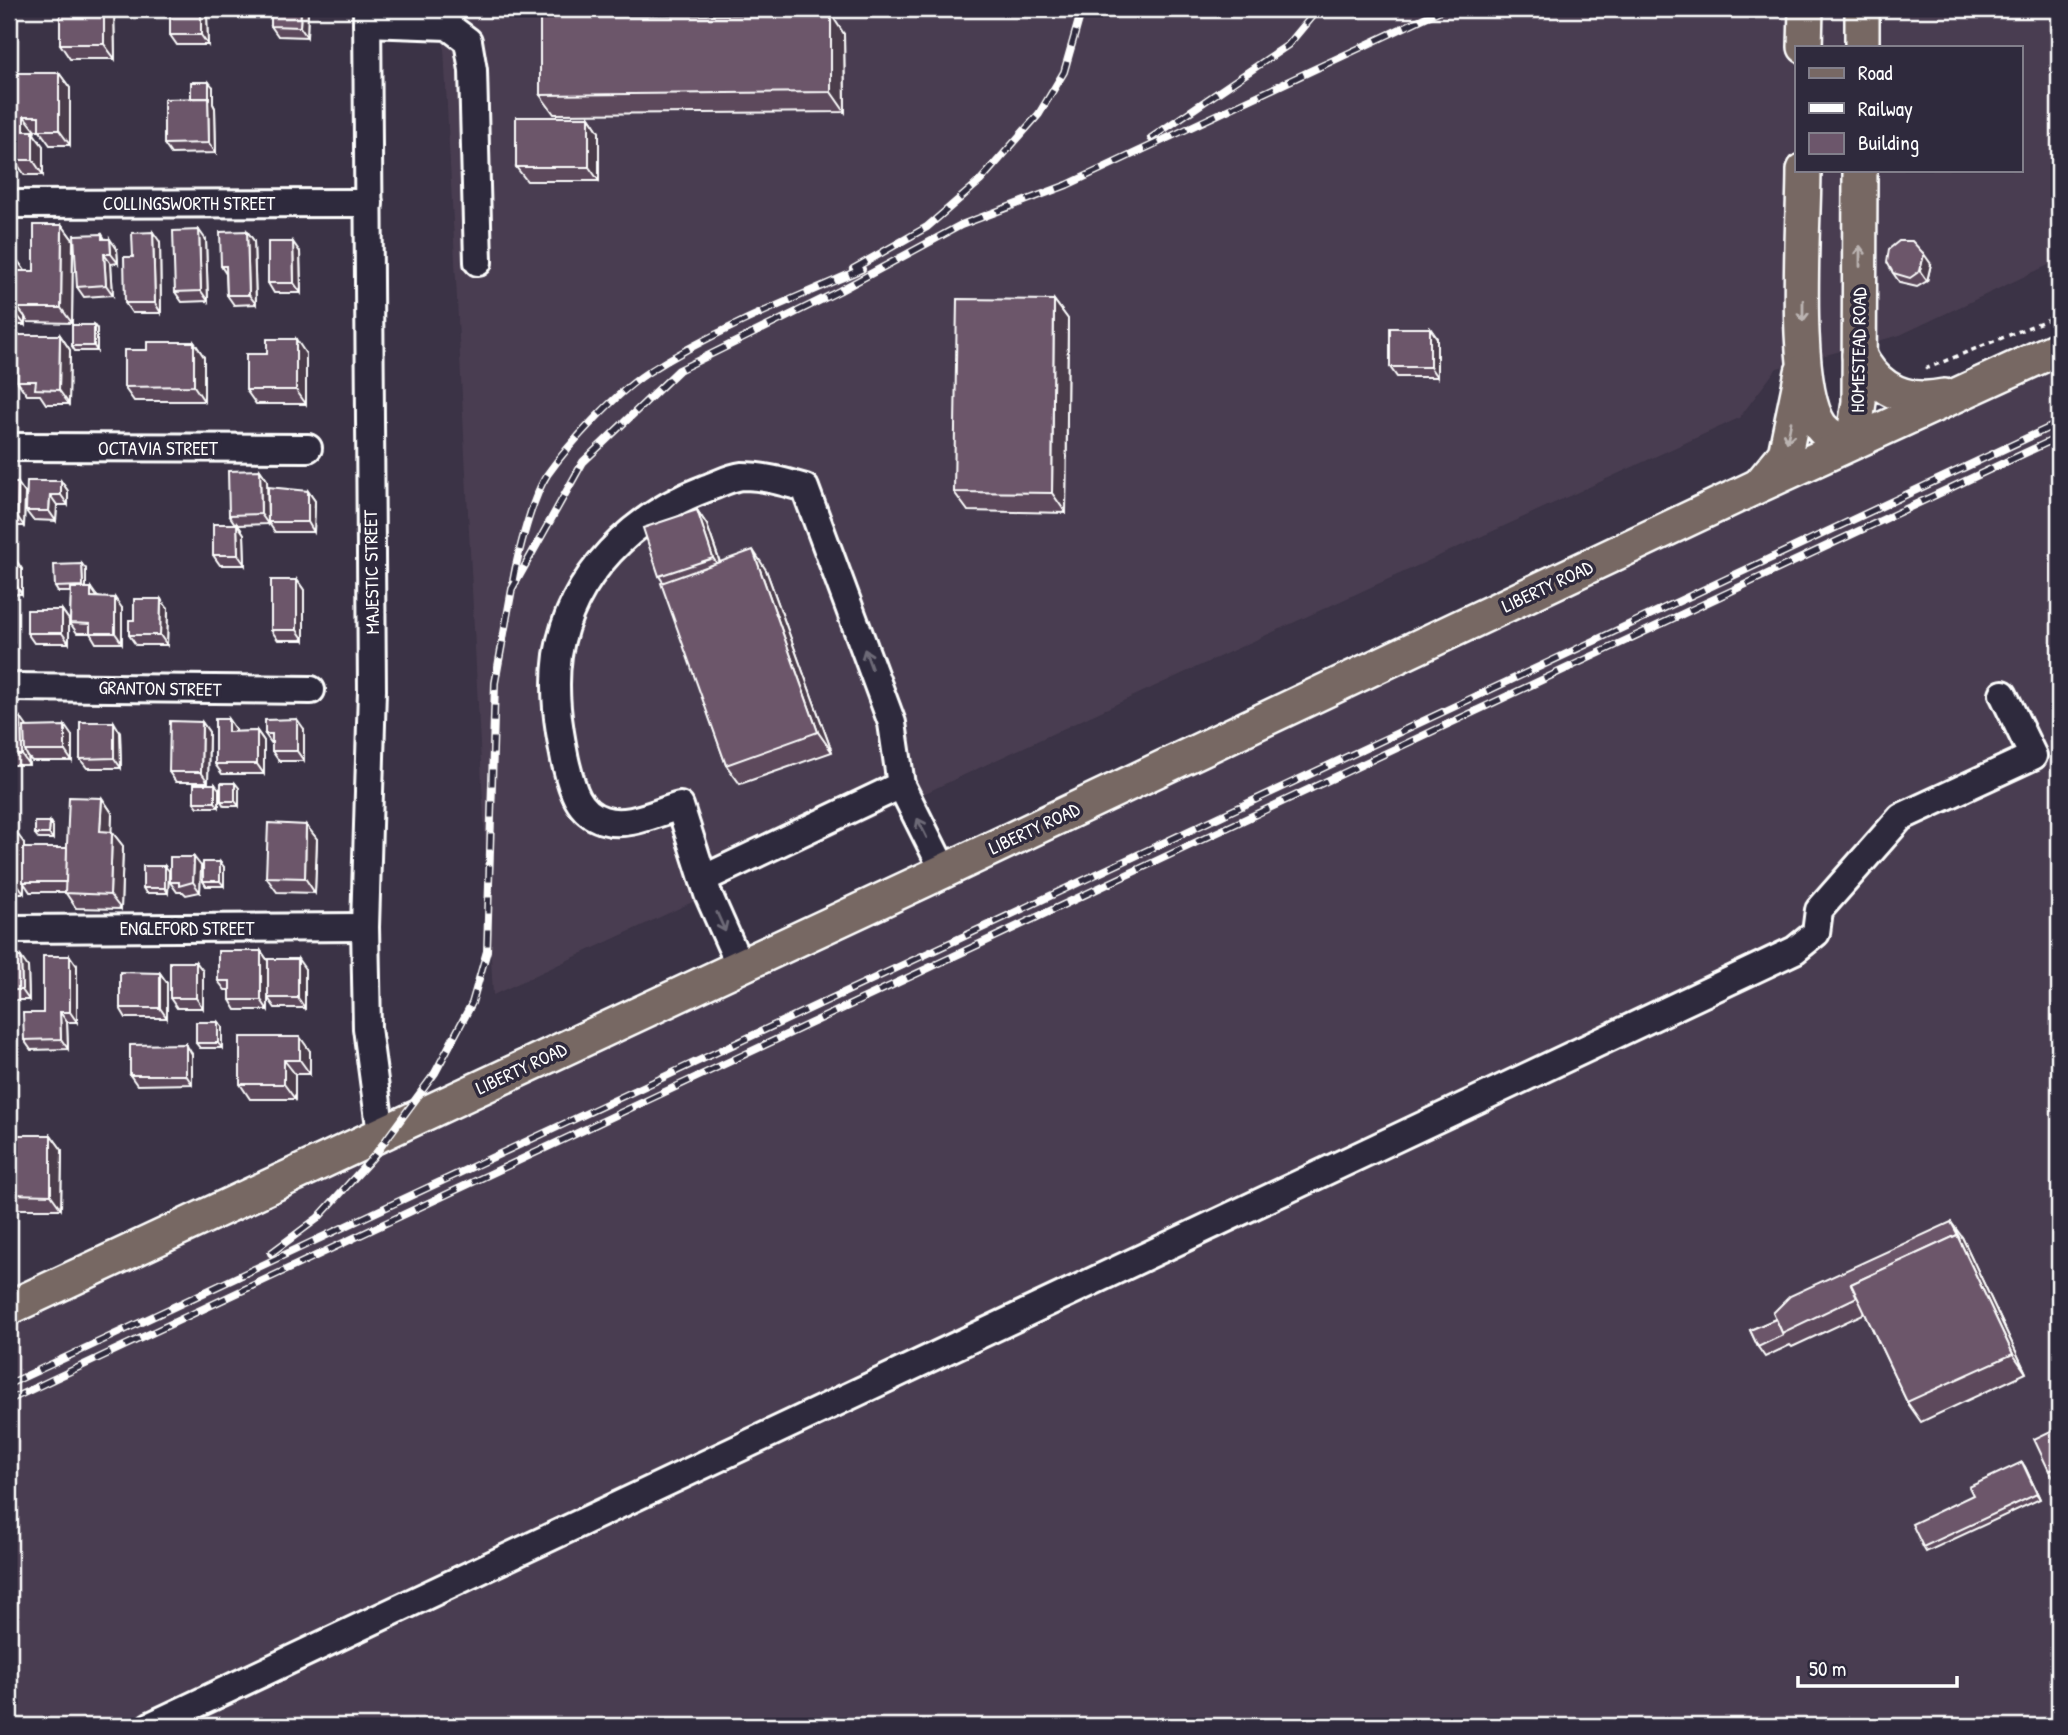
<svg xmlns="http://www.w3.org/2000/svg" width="2068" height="1735" viewBox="0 0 2068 1735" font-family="'Patrick Hand',sans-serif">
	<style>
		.built { fill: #4a3e51; fill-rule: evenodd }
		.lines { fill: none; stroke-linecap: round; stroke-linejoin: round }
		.minor-casing { stroke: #fff; stroke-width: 32 }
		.major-casing { stroke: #fff; stroke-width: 38 }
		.path { stroke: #fff; stroke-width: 3.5; stroke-dasharray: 5 5; stroke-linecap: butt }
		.minor { stroke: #2f2a3d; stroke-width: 26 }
		.major { stroke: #776864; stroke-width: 33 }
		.rail-casing { stroke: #fff; stroke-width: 8 }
		.rail { stroke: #2f2a3d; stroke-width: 5; stroke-dasharray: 16; stroke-linecap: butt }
		.wall { fill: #5d4a5c; stroke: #fff; stroke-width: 2 }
		.shaded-wall { fill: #4c3c4b; stroke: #fff; stroke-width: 2 }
		.building { fill: #6c566b; stroke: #fff; stroke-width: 2 }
		.oneway { stroke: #bbb4b2 }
		.oneway2 { stroke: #6d6a77 }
		.labels { text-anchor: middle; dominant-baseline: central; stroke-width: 7; stroke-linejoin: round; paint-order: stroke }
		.street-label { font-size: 19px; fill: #fff; stroke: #2f2a3d }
	</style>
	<rect width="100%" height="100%" fill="#3b3346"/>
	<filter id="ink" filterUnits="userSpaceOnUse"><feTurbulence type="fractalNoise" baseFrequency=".0143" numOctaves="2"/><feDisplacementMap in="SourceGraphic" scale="14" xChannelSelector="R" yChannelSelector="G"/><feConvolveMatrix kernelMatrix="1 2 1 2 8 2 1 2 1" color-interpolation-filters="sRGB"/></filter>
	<g filter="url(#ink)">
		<g class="built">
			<path d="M442,9H2059V260L1900,335L1777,368L1739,418L1088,717L493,995ZM1797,47H2021V170H1797Z"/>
			<polygon points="2059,365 2059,1726 9,1726 9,1328"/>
		</g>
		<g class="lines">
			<g class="minor-casing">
				<g id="minor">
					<polyline points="367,9 372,690 365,927 367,1028 381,1134"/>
					<polyline points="367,23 448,26 468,41 473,70 478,262"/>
					<polyline points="9,204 369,203"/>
					<polyline points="9,447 308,448"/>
					<polyline points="9,687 311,690"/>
					<polyline points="703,879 901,785"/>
					<polyline points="9,929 365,927"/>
					<path d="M740,966L708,894L680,806C655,813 628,828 603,820C576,812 571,784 565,760C558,725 553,691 558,655C571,575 634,515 707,488C718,484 731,477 742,476C764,476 784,482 805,488L892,723L901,785L944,871"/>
					<polyline points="150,1726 1795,950 1816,933 1819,910 1901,817 2033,756 2003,694"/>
				</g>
			</g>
			<g class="major-casing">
				<g id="major">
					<polyline points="1805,47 1806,9"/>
					<polyline points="1862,47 1862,9"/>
					<path d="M1804,170C1804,226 1791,385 1821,427C1828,436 1838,440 1848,444"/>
					<path d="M1859,355C1876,389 1906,404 1944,396"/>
					<polyline points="1848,444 1854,435 1859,402 1860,170"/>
					<polyline points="1761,483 1785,454 1802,372"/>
					<polyline points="9,1308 944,871 1758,486 2059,348"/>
				</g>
			</g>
			<polyline class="path" points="1925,369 2059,315"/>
			<use href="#minor" class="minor"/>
			<use href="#major" class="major"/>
			<g class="rail-casing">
				<g id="rail">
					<polyline points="1151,138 1288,45 1318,9"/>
					<polyline points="853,269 927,227 980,181 1039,114 1064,72 1082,9"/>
					<path d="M513,581C518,553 532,498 547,475C569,444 615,394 647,373C713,331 790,300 862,269"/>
					<polyline points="271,1253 318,1218 374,1156 435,1073 472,1003 487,951 495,683 512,589 583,462 679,370 839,291 961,225 1067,185 1443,9"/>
					<polyline points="9,1384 2059,423"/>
					<polyline points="9,1400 2059,437"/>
				</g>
			</g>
			<use href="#rail" class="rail"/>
		</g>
		<g class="wall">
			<polygon points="170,9 203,9 207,15 208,45 177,45 170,35"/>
			<polygon points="114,10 115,59 70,59 60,44"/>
			<polygon points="308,10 307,37 278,36 271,26"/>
			<polygon points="844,34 845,112 554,114 540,95"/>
			<polygon points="14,73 59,73 70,88 70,145 50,145 39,130 35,130 34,134 43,146 43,175 25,175 14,160"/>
			<polygon points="213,87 213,104 215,108 216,153 171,154 164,144 191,98"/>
			<polygon points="589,117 599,132 599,181 527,181 516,167"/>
			<polygon points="62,225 73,240 72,323 28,322 25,317 25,325 9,325 9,242 15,252 15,257 25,271 34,271"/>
			<polygon points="247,231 254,241 256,304 234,305 227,295 226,274 221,266"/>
			<polygon points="102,234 105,239 117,249 118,263 111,264 113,295 84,297 77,287"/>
			<polygon points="206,240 208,301 182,302 175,292"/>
			<polygon points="160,242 161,313 132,313 125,303 133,257"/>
			<polygon points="300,252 301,293 274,293 268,283"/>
			<polygon points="1931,264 1927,281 1917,287 1900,283 1893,273"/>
			<polygon points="1054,300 1068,319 1066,513 968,511 954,492"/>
			<polygon points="1430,328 1437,338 1437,377 1397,377 1390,367"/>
			<polygon points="97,329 97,351 75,351 72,346"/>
			<polygon points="60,335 70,350 69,404 46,404 40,395 27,395 17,381"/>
			<polygon points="194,342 204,357 204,401 134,401 124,387 147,350"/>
			<polygon points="267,354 306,354 306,404 256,404 246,390"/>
			<polygon points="260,470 267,480 268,524 238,525 244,534 245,565 220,565 213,555 235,524 229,515"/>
			<polygon points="61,481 68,491 68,505 57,505 56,521 33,520 26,511"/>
			<polygon points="9,483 25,493 24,526 9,526"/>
			<polygon points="308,491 315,501 314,532 275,532 268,522"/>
			<polygon points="697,510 707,525 720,562 766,570 832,752 740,784 726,765 663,582 659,576"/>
			<polygon points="9,559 15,559 22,569 22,594 14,594 14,642 9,642"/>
			<polygon points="86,569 86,588 98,597 122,608 122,643 96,643 90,633 77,633 70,623 71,592 58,592 55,587"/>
			<polygon points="297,580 304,590 304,640 278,640 271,630"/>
			<polygon points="168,609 167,645 136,645 129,635 134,620"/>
			<polygon points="62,610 69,620 69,643 34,643 27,633"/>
			<polygon points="9,718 27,727 72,736 72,761 32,761 28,757 29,765 9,765"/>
			<polygon points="228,719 235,729 235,732 257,731 264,741 264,774 222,774 215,764"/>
			<polygon points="202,722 209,732 208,782 176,782 169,772"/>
			<polygon points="304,729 304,761 279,761 272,751 272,744 265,734"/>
			<polygon points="120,732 121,768 87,768 80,759"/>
			<polygon points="235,783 239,788 239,806 224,806 221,801"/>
			<polygon points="219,789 219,807 198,807 194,802"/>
			<polygon points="102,798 112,813 111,832 112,832 123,846 121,909 76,908 65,892 30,892 24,883 24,893 9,893 9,828 24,843 24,848 67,848"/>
			<polygon points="50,822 53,827 53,839 39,839 35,834"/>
			<polygon points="306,825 317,839 315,893 277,892 266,877"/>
			<polygon points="220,862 224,867 224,886 206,886 203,881"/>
			<polygon points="201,866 200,892 186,895 183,892 177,892 170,882"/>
			<polygon points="169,871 168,893 146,893 143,888"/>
			<polygon points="261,951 268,961 305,969 305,1008 275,1008 268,998 268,1010 236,1010 230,1000 230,990 225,990 218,981"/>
			<polygon points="9,957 28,967 29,1000 9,1000"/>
			<polygon points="196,962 203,971 203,1008 177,1008 170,998"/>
			<polygon points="77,966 77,1022 67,1022 68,1049 31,1050 24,1040"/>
			<polygon points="160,973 167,983 167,1018 126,1018 120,1008"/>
			<polygon points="218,1022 222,1027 222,1048 200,1048 196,1043"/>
			<polygon points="240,1037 310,1051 310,1074 295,1074 295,1099 250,1099 240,1084"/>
			<polygon points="192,1054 192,1084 137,1085 130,1075"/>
			<polygon points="9,1068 13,1074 12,1135 51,1135 62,1150 61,1209 9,1209"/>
			<polygon points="1962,1237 2026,1373 1921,1422 1907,1402 1865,1313 1792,1347 1790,1345 1765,1357 1758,1347 1750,1330"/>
			<polygon points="2059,1427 2059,1485 2049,1471"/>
			<polygon points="2025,1467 2040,1499 1926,1552 1923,1547 1973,1495"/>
		</g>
		<g class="shaded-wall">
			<polygon points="104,9 113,9 114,10 115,59 104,44"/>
			<polygon points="201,9 203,9 207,15 208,45 201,35"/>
			<polygon points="301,9 307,9 308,10 307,37 300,27"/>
			<polygon points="831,14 844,34 845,112 831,92"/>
			<polygon points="59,73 70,88 70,145 59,130"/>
			<polygon points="209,82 213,87 213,104 215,108 216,153 209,143 208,98"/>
			<polygon points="24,116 35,130 34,134 43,146 43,175 33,160 24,131"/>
			<polygon points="589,117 599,132 599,181 589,167"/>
			<polygon points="62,225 73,240 72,323 61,308"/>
			<polygon points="199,230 206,240 208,301 201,291"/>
			<polygon points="247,231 254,241 256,304 249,295"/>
			<polygon points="153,232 160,242 161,313 155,303"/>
			<polygon points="110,239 117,249 118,263 111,254"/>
			<polygon points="9,242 15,252 15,257 25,271 18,308 25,317 25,325 14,311 9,262"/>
			<polygon points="293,242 300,252 301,293 294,283"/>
			<polygon points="104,254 111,264 113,295 106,285"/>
			<polygon points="1924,254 1931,264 1927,281 1920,271"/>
			<polygon points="1054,300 1068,319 1066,513 1052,493"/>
			<polygon points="94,325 97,329 97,351 94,346"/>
			<polygon points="1430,328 1437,338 1437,377 1430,367"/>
			<polygon points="60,335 70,350 69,404 59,390"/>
			<polygon points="296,339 306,354 306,404 296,390"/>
			<polygon points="194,342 204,357 204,401 194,386"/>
			<polygon points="260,470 267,480 268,524 261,514"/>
			<polygon points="61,481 68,491 68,505 61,495"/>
			<polygon points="18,483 25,493 24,526 17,516"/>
			<polygon points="308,491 315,501 314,532 308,522"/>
			<polygon points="50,495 57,505 56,521 49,511"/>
			<polygon points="697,510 707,525 723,572 713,558"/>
			<polygon points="237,524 244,534 245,565 238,555"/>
			<polygon points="753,550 766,570 832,752 818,732"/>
			<polygon points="15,559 22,569 22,594 15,584"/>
			<polygon points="82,564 86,569 86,591 83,586"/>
			<polygon points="297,580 304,590 304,640 297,630"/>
			<polygon points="9,586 14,594 14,642 9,634"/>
			<polygon points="91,588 98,598 91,597"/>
			<polygon points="115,598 122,608 122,643 115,633"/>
			<polygon points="161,599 168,609 167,645 160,635"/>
			<polygon points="62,610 69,620 69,643 62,633"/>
			<polygon points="21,718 28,728 25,751 28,757 29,765 22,755"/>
			<polygon points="228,719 235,729 235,742 228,732"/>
			<polygon points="297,719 304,729 304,761 297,751"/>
			<polygon points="114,722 120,732 121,768 114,758"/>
			<polygon points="202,722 209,732 208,782 201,772"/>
			<polygon points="65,726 72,736 72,761 65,751"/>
			<polygon points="257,731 264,741 264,774 257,764"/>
			<polygon points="235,783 239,788 239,806 235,801"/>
			<polygon points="215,784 219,789 219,807 215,802"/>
			<polygon points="102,798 112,813 111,846 100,831"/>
			<polygon points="50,822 53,827 53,839 49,834"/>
			<polygon points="306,825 317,839 315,893 305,878"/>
			<polygon points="13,828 24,843 24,893 13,878"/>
			<polygon points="112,832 123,846 121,909 110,895"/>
			<polygon points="194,857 201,866 200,892 193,882"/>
			<polygon points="220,862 224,867 224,886 220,881"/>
			<polygon points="165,866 169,871 168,893 165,888"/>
			<polygon points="261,951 268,961 268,1010 261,1000"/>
			<polygon points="70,956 77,966 77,1022 70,1012"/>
			<polygon points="21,957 28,967 29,1000 22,990"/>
			<polygon points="298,959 305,969 305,1008 298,998"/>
			<polygon points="196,962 203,971 203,1008 196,998"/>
			<polygon points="160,973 167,983 167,1018 160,1008"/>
			<polygon points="60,1012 67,1022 68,1049 61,1039"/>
			<polygon points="218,1022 222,1027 222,1048 218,1043"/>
			<polygon points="300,1037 310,1051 310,1074 300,1060"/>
			<polygon points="186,1044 192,1054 192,1084 186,1075"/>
			<polygon points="284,1060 295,1074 295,1099 284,1084"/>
			<polygon points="9,1068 13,1074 12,1144 9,1139"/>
			<polygon points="51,1135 62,1150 61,1209 51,1195"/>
			<polygon points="1951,1222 1962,1237 2026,1373 2013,1354"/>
			<polygon points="2022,1462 2025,1467 2040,1499 2037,1494"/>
		</g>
		<g class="building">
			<rect x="60" y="9" width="44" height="35"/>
			<rect x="170" y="9" width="31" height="26"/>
			<polygon points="271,9 301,9 300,27 271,26"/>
			<polygon points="831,14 831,92 540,95 540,17"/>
			<polygon points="14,73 59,73 59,130 39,130 39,116 24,116 24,131 33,131 33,160 14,160"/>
			<polygon points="191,82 209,82 209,99 208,98 191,98"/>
			<polygon points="208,98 209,143 164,144 164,99"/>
			<rect x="516" y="117" width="73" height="50"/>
			<polygon points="34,225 62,225 61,308 18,308 18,271 34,271"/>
			<polygon points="199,230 201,291 175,292 173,231"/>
			<polygon points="247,231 249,295 227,295 226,266 221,266 220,232"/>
			<polygon points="153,232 155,303 125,303 124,257 133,257 132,233"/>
			<polygon points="102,234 102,239 110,239 111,254 104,254 106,285 77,287 74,235"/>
			<polygon points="1899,241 1912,241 1924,254 1920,271 1910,278 1893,273 1887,262 1889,249"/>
			<polygon points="268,242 293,242 294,283 268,283"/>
			<polygon points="9,256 15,257 14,311 9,311"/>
			<polygon points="957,299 1054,300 1052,493 954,492"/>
			<rect x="72" y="325" width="22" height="21"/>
			<rect x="1390" y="328" width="40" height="39"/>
			<polygon points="18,335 60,335 59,390 35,389 36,381 17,381"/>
			<polygon points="267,339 296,339 296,390 246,390 246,354 267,354"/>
			<polygon points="147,342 194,342 194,386 124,387 124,350 147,350"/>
			<polygon points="260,470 261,514 229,515 228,471"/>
			<polygon points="27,481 61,481 61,495 50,495 49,511 26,511"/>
			<polygon points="9,483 18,483 17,516 9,516"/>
			<polygon points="268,487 308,491 308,522 268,522"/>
			<polygon points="697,510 713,558 659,576 643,528"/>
			<polygon points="213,524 237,524 238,555 213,555"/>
			<polygon points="753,550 818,732 726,765 661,583"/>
			<rect x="9" y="559" width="6" height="25"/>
			<polygon points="82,564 83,586 55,587 54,565"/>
			<rect x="271" y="580" width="26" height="50"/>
			<polygon points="71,588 91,588 91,597 115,598 115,633 90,633 90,624 70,623"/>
			<polygon points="134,599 161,599 160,635 129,635 129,620 134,620"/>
			<rect x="27" y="610" width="35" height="23"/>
			<polygon points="9,718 21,718 22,755 9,755"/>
			<polygon points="215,719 228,719 228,732 257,731 257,764 215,764"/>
			<polygon points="297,719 297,751 272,751 272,734 265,734 265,720"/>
			<polygon points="170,721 202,722 201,772 169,772"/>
			<polygon points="80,722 114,722 114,758 80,759"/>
			<polygon points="65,726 65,751 25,751 24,727"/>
			<rect x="221" y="783" width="14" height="18"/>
			<rect x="194" y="784" width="21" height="18"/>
			<polygon points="69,797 102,798 100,831 112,832 110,895 65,893"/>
			<polygon points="35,822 50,822 49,834 35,834"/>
			<polygon points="268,823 306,825 305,878 266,877"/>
			<rect x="9" y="828" width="4" height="50"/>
			<polygon points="23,848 67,848 66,882 23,882"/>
			<polygon points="170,857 194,857 193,882 179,886 179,882 170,882"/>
			<rect x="203" y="862" width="17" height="19"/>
			<rect x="143" y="866" width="22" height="22"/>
			<polygon points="218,951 261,951 261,1000 230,1000 230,981 218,981"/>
			<polygon points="43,956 70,956 70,1012 60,1012 61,1039 24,1040 23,1013 43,1013"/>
			<polygon points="9,957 21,957 22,990 9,990"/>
			<rect x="268" y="959" width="30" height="39"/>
			<rect x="170" y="962" width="26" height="36"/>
			<polygon points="120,972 160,973 160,1008 120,1008"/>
			<rect x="196" y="1022" width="22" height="21"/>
			<polygon points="240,1037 300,1037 300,1060 284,1060 284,1084 240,1084"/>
			<polygon points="186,1044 186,1075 130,1075 130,1045"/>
			<polygon points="9,1135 51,1135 51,1195 9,1194"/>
			<polygon points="1951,1222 1960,1239 1957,1235 1851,1284 1857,1297 1782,1333 1773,1313 1790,1296"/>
			<polygon points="1957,1235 2013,1354 1907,1402 1851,1284"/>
			<polygon points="1776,1319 1783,1335 1758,1347 1750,1330"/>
			<polygon points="2059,1427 2059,1467 2049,1471 2034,1439"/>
			<polygon points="2022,1462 2037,1494 1923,1547 1912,1524 1973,1495 1969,1487"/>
		</g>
		<defs><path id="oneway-shaft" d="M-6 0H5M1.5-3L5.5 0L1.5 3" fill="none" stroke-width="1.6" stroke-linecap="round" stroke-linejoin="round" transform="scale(1.75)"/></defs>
		<g class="oneway">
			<use href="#oneway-shaft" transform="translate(1860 256) rotate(-90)"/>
			<use href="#oneway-shaft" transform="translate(1803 311) rotate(90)"/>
			<use href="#oneway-shaft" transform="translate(1789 432) rotate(101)"/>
		</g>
		<g class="oneway2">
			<use href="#oneway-shaft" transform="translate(868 659) rotate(-110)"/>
			<use href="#oneway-shaft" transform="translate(922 828) rotate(-116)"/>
			<use href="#oneway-shaft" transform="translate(721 922) rotate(66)"/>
		</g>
	</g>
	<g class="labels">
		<g class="street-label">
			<text x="189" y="203">COLLINGSWORTH STREET</text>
			<text transform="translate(1858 350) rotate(-89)">HOMESTEAD ROAD</text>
			<text x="158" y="448">OCTAVIA STREET</text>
			<text transform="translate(371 572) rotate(-91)">MAJESTIC STREET</text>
			<text transform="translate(1547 586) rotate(-25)">LIBERTY ROAD</text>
			<text transform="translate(160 688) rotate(1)">GRANTON STREET</text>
			<text transform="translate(1034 828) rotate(-25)">LIBERTY ROAD</text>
			<text x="187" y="928">ENGLEFORD STREET</text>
			<text transform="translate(521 1068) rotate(-25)">LIBERTY ROAD</text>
		</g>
	</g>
	<rect width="2068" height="1735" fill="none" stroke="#2f2a3d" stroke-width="35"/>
	<rect x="18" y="18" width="2033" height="1700" fill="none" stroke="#fff" stroke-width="2.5" filter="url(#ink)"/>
	<rect x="1795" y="46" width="228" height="126" fill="#2f2a3d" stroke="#827f8b" stroke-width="2"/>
	<rect x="1809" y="68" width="35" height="10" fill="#776864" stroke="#827f8b" stroke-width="2"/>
	<text x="1858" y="80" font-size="21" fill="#ffffff">Road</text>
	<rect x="1809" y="103" width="35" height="10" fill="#ffffff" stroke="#827f8b" stroke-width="2"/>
	<text x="1858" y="116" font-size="21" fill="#ffffff">Railway</text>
	<rect x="1809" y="133" width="35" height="21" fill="#6c566b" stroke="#827f8b" stroke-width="2"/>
	<text x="1858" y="150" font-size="21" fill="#ffffff">Building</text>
	<path d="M1798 1676v10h159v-10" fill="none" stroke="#ffffff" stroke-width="3.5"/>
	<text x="1809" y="1676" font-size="21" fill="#ffffff" stroke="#2f2a3d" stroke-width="5" paint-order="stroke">50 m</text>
</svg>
